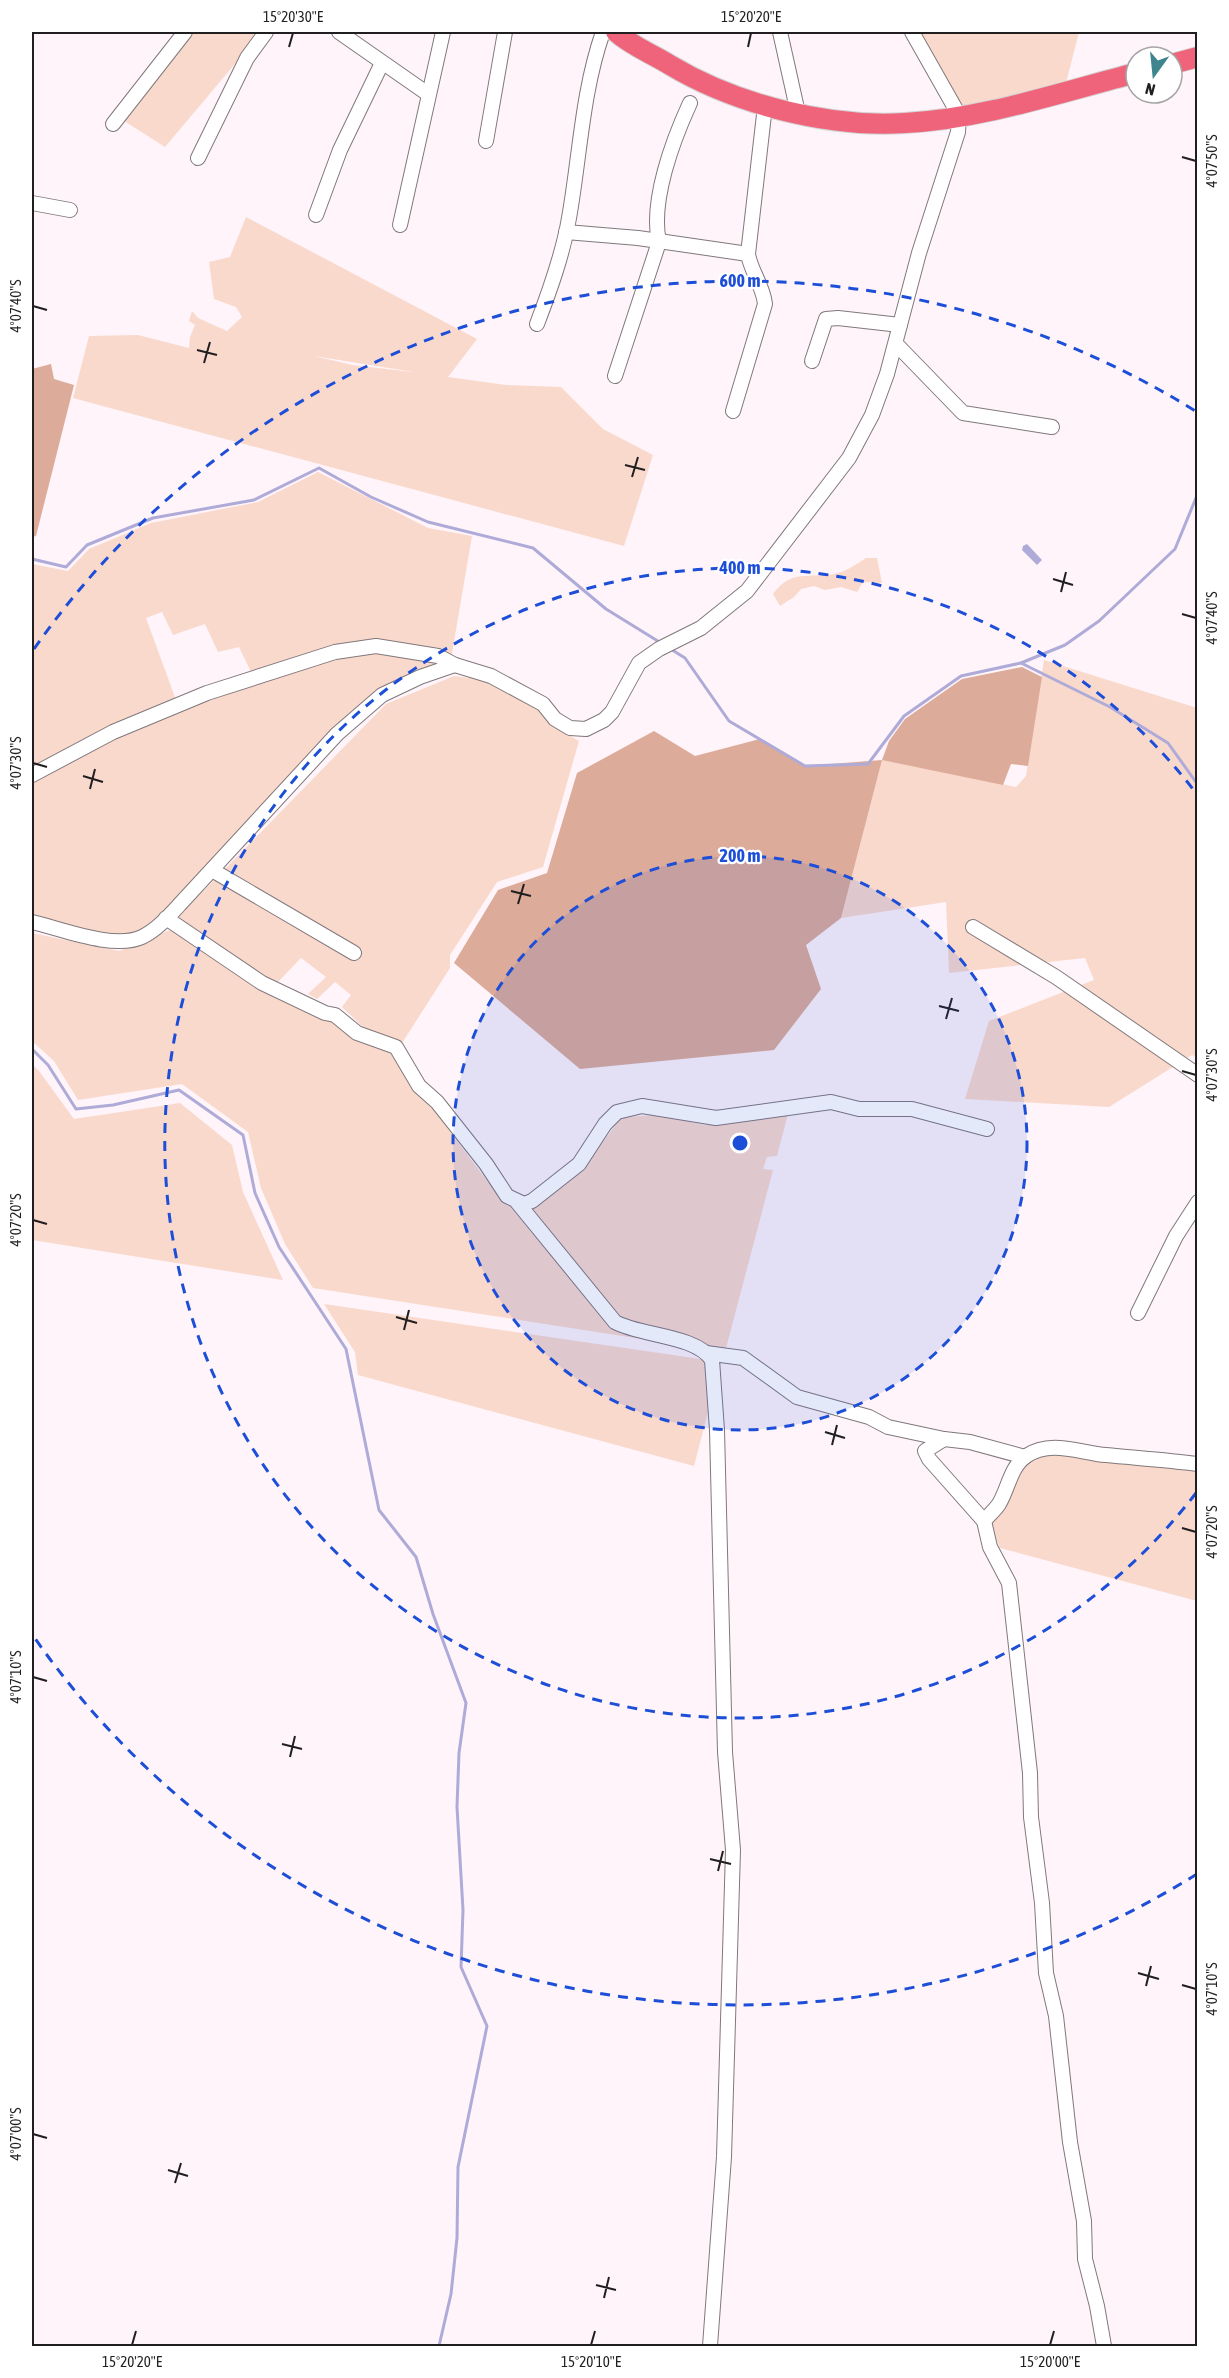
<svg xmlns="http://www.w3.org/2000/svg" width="1229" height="2378" viewBox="0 0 1229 2378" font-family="'Asap Condensed',sans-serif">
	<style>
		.green { fill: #fad9cd; fill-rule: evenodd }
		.forest { fill: #ddab99 }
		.water { fill: #afabd8 }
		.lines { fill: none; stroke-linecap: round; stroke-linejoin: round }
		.stream { stroke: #afabd8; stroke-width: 3 }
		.minor-casing { stroke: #80787c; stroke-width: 16 }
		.highway-casing { stroke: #d3d2d2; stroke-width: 22 }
		.minor { stroke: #fff; stroke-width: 14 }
		.highway { stroke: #f0647b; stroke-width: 20 }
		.ticks { fill: none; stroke: #211e20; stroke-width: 2 }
		.ring { fill: none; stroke: #1d4ed8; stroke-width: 3; stroke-dasharray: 10 8 }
		.centre { fill: #1d4ed8; stroke: #fff; stroke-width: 3 }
		.ring-label { font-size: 18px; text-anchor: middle; font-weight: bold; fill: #1d4ed8; stroke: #fff; stroke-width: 4.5; stroke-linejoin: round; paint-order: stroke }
		.neatline { fill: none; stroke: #211e20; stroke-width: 2 }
		.ticks-label { font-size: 15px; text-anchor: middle; fill: #211e20 }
	</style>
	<rect width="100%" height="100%" fill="#fef4f9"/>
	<g class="green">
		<polygon points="190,32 262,32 165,147 118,117"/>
		<polygon points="915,32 1079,32 1064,91 959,115"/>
		<path d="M246,217L477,339L448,377L506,385L561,387L603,429L653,455L624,546L73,398L89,336L138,335L189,348L190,337L195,325L189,321L192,311L198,318L227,331L242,317L236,307L214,299L209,262L230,257ZM314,356L420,373H421L352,365Z"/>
		<polygon points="318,472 428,528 472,536 451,659 404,645 252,674 239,647 218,652 205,624 173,635 162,612 146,618 176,700 32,770 32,564 68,571 89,549 151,523 258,502"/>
		<path d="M866,558H877L882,583L863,582L857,592L841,587L825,590L814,586L801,589L794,597L780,606L773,594C793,566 814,581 841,572C850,569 858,563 866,558Z"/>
		<path d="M377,651L445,664L390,688L156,923L141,933L122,939L32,918V777C141,724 256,668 377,651Z"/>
		<polygon points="1044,660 1197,708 1197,1058 1192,1055 1109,1107 965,1099 989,1021 1094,980 1085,958 949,973 946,902 841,918 882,759 1016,787 1026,776"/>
		<polygon points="454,676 486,680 539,710 550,724 579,741 543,867 497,882 450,955 450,968 402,1043 363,1027 342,1007 351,995 335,982 317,999 308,994 326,977 301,958 276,984 178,917 386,704"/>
		<polygon points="170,930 279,1000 330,1016 348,1034 390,1052 500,1198 523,1213 581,1170 622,1117 659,1115 705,1125 789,1110 777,1156 767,1157 763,1169 773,1170 725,1352 313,1288 285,1244 261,1188 248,1132 182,1084 78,1100 54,1061 32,1041 32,933 119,951"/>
		<polygon points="32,1064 39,1071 74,1119 180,1103 232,1145 243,1192 283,1280 32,1240"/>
		<polygon points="324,1304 721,1362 694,1466 358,1375 355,1352"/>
		<polygon points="1058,1452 1197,1470 1197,1601 1000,1548 989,1522 1025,1463"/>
	</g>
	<g class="forest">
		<polygon points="51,364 54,379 74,385 36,536 32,537 32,369"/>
		<polygon points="1022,667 1042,677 1028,766 1011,764 1003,785 882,760 841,918 806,945 821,989 774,1050 580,1069 454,963 498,890 547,873 577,773 654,731 695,756 760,739 805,766 882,760 889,741 905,719 962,679"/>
	</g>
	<polygon class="water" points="1027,544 1042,560 1037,565 1022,550 1023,546"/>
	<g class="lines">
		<g class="stream">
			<polyline points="1198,493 1175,549 1099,621 1065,645 1021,663 1110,707 1168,743 1198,785"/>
			<polyline points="32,559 66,567 87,545 153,518 254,500 319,468 371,497 428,522 533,548 606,609 661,643"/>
			<polyline points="669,648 685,658 729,721 805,766 868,764 904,716 961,676 1021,663"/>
			<polyline points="32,1049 48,1065 76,1109 113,1105 179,1090 243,1135 255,1193 279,1247 346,1349 379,1510 416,1557 433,1614 466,1703 459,1753 457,1807 463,1910 461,1967 487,2026 458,2167 457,2238 451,2294 439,2346"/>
		</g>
		<g class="minor-casing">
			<g id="minor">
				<polyline points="339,32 428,94"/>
				<polyline points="780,32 798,113"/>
				<polyline points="113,124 185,32"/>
				<polyline points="486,141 505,32"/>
				<polyline points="198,158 247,58 266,32"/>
				<polyline points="32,203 70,210"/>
				<polyline points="316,215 340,150 382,63"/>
				<polyline points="400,225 443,32"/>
				<polyline points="566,232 638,238 748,254"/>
				<path d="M537,324C550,290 563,254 569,218C580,156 582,92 603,32"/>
				<polyline points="896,344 963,413 1052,427"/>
				<polyline points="812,361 826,319 838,318 900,325"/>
				<path d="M615,376L659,242C650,201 673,140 690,103"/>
				<path d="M733,411L765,304C763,285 751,272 748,254L765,106"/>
				<polyline points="32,775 113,732 207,693 335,652 376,646 438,656 455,665 491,676 543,704 555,719 570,728 586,729 604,720 612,712 639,663 659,649 701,628 747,591 849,458 872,415 887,374 919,253 958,132 959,115 912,32"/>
				<polyline points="212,870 354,953"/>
				<polyline points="166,918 262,983 325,1013 335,1015 357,1033 396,1047 419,1086 437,1102 486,1164 507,1196 524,1204 532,1201 579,1164 605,1124 617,1112 642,1106 716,1118 831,1102 859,1109 912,1109 987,1129"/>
				<path d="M32,922C62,929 114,950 142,937C157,930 170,915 181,903L337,734L382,695L420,677L455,665"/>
				<polyline points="973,927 1056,977 1198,1075"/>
				<path d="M517,1202L615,1322C640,1336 696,1335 712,1360L717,1430L725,1752L733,1850L724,2157L710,2346"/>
				<polyline points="1138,1313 1176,1236 1198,1202"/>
				<polyline points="706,1353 743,1358 797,1397 869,1417 888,1427 944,1439 925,1451 929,1459 984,1521 990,1547 1009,1583 1030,1773 1031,1817 1042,1903 1046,1973 1056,2016 1070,2142 1084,2221 1085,2259 1097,2306 1104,2346"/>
				<polyline points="944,1439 970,1442 1025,1457"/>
				<path d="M984,1521C989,1515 995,1510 999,1504C1008,1489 1011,1466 1026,1456C1051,1439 1080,1453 1106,1455C1137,1458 1167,1460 1198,1464"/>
			</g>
		</g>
		<g class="highway-casing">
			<g id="highway">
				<path d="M616,32C633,47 651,53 670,65C735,104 828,128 905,123C983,119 1061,92 1136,73"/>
				<polyline points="1172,64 1198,57"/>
			</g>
		</g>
		<use href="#minor" class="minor"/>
		<use href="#highway" class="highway"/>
	</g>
	<path class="ticks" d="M289,47L293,33M748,47L751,33M1182,157L1196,161M33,306L47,310M197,350L217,355M204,363L210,342M625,465L645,470M632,477L638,457M1053,579L1073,585M1061,592L1066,572M1182,614L1196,618M33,763L47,767M83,776L103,782M90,789L95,769M511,891L531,896M518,904L524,884M939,1006L959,1011M946,1019L952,998M1182,1071L1196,1075M33,1220L47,1224M396,1317L417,1323M404,1330L409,1310M825,1432L845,1438M832,1445L837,1425M1182,1528L1196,1532M33,1677L47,1681M282,1744L302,1749M290,1757L295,1736M710,1859L731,1864M718,1871L723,1851M1138,1973L1159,1979M1182,1985L1196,1989M1146,1986L1151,1966M33,2134L47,2138M168,2170L188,2176M175,2183L181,2163M596,2285L616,2290M604,2298L609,2277M132,2345L136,2331M591,2345L595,2331M1050,2345L1054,2331"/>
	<circle cx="740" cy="1143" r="287" fill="#1d4ed8" fill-opacity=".12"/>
	<g class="ring">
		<circle cx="740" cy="1143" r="287"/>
		<path d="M1196 1493A575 575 0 1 1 1196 793"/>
		<path d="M1197 1874A862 862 0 0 1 34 1637M34 649A862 862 0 0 1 1197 412"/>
	</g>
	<circle cx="740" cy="1143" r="9" class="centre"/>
	<g class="ring-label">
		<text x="740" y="287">600 m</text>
		<text x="740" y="574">400 m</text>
		<text x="740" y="862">200 m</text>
	</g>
	<rect width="1229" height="2378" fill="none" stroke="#ffffff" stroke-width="66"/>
	<g transform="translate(1154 75) rotate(195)"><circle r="28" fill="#ffffff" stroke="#a6a5a6" stroke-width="1.5"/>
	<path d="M0-4.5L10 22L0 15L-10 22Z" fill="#3e858e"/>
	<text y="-9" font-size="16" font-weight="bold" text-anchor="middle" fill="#211e20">N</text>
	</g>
	<rect x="33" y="33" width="1163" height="2312" class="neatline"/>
	<g class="ticks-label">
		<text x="293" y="22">15°20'30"E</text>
		<text x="751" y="22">15°20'20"E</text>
		<text transform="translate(1212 161) rotate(-90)" y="5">4°07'50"S</text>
		<text transform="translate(16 306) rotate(-90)" y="5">4°07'40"S</text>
		<text transform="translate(1212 618) rotate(-90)" y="5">4°07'40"S</text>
		<text transform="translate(16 763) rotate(-90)" y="5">4°07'30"S</text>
		<text transform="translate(1212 1075) rotate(-90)" y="5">4°07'30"S</text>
		<text transform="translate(16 1220) rotate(-90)" y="5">4°07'20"S</text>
		<text transform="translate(1212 1532) rotate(-90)" y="5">4°07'20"S</text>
		<text transform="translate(16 1677) rotate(-90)" y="5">4°07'10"S</text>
		<text transform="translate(1212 1989) rotate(-90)" y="5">4°07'10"S</text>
		<text transform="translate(16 2134) rotate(-90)" y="5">4°07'00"S</text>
		<text x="132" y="2367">15°20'20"E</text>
		<text x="591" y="2367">15°20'10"E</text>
		<text x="1050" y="2367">15°20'00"E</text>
	</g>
</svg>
